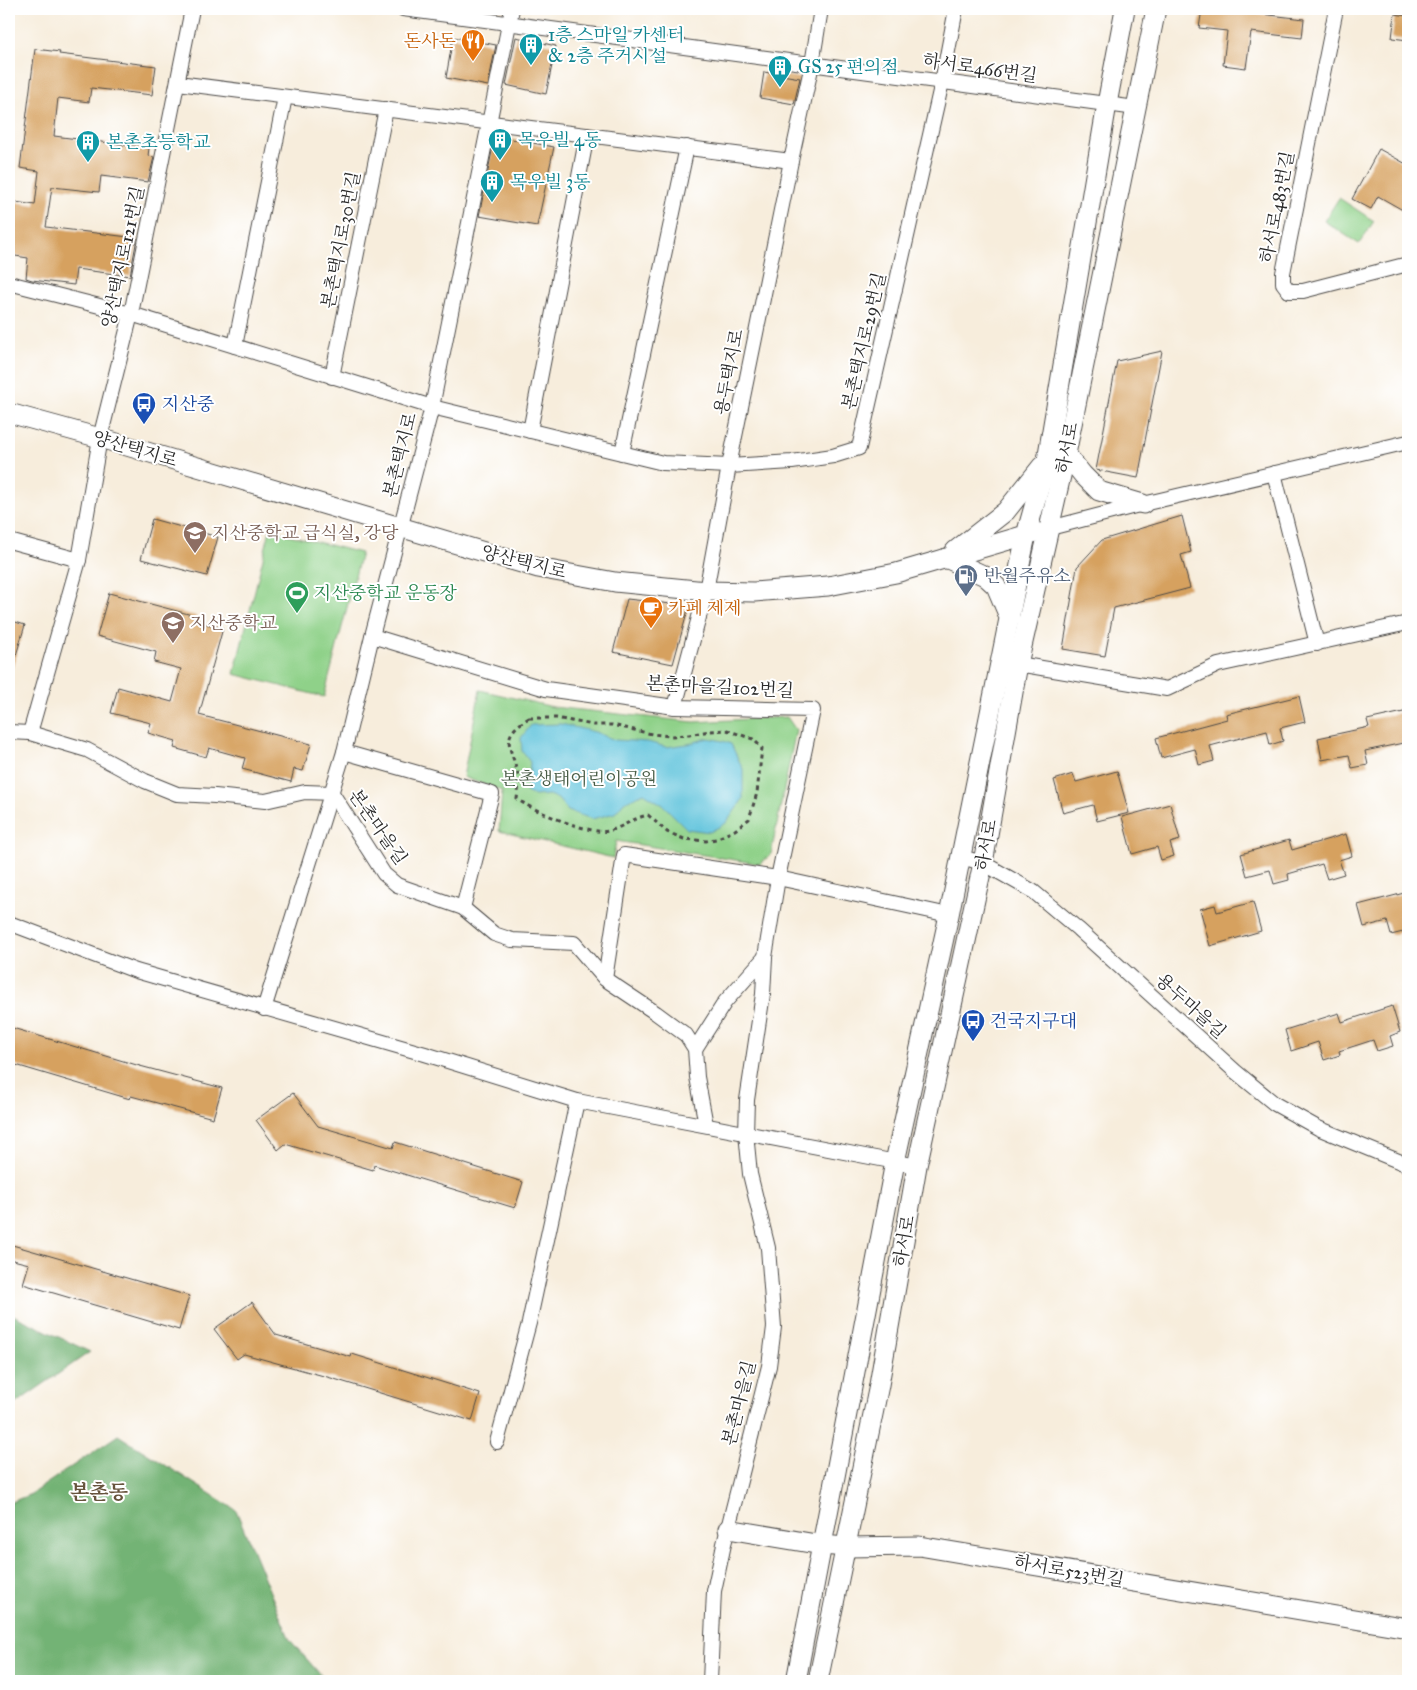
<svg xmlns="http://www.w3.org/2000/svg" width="1417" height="1690" viewBox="0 0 1417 1690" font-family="'IM FELL Great Primer','Noto Serif KR',serif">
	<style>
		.green { fill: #8fd189; stroke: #5d7e5a }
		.forest { fill: #73b375; stroke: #4f6f50 }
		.water { fill: #5dc2db; stroke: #447683 }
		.building { fill: #d6a15f }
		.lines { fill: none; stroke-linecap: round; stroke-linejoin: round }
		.street-casing { stroke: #4a4846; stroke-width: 16 }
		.secondary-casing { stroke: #4a4846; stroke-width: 21 }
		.path { stroke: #4a4846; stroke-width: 3; stroke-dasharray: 4 4; stroke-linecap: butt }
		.street { stroke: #fff; stroke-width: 14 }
		.secondary { stroke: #fff; stroke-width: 19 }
		.labels { text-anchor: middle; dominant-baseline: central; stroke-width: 4; stroke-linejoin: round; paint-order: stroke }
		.culture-label { font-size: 18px; fill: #0d838f; stroke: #fff; text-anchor: start }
		.food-label { font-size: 18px; fill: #c56008; stroke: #fff; text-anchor: end }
		.street-label { font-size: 18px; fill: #2b2b2b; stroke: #fff }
		.transit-label { font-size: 18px; fill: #164399; stroke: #fff; text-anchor: start }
		.education-label { font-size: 18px; fill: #785e54; stroke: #fff; text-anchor: start }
		.service-label { font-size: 18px; fill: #4e5e75; stroke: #fff; text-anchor: start }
		.leisure-label { font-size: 18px; fill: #27864d; stroke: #fff; text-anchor: start }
		.park-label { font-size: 18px; fill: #495d47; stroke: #fff }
		.quarter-label { font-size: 20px; font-weight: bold; fill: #67543d; stroke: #fff }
	</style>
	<rect width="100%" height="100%" fill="#fff"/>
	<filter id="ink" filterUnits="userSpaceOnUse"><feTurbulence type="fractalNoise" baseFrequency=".02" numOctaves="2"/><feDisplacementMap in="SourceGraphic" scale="10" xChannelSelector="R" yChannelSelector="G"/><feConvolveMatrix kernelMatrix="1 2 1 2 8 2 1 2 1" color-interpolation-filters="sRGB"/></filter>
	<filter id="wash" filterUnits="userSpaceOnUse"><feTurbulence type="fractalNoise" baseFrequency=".0096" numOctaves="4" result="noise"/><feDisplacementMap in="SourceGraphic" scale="20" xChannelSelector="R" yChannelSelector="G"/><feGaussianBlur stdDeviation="1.12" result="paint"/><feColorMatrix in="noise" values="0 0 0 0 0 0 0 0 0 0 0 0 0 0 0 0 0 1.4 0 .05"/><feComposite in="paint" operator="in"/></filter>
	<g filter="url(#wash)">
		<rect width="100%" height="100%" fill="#f7eddc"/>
		<g class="green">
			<polygon points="1339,198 1374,221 1359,244 1324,221"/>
			<polygon points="270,530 361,553 324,697 234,674"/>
			<polygon points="480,690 553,707 694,722 787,717 796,730 771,854 760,864 616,841 613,858 499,831 502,791 463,777"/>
		</g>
		<g class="forest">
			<polygon points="9,1313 90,1352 9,1408"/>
			<polygon points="118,1435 236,1510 290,1640 326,1681 9,1681 9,1503 31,1494"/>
		</g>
		<polygon class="water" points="561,724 595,732 615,740 648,742 666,747 688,744 708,738 723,741 731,744 743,769 743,799 726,823 710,832 687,829 663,805 644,793 624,802 615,813 592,819 568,811 558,799 549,795 534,796 526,792 529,777 530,762 522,751 521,738 531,725"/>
		<g id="blocks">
			<g class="building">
				<polygon points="1202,9 1218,9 1304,19 1302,38 1251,32 1246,68 1223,65 1227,31 1199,28"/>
				<polygon points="1395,14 1408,16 1408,40 1392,38"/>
				<polygon points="453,37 496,45 488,86 446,78"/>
				<polygon points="516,37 556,46 546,94 506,85"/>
				<polygon points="35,49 60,52 59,54 156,66 152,95 91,88 89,102 58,98 54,136 149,148 148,156 154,157 148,182 101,176 99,192 52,187 46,227 137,238 130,276 76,269 74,285 32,280 26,278 28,258 9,255 9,201 35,205 39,171 20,168"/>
				<polygon points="764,72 800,78 794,104 760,98"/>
				<polygon points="495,136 554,147 537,226 479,216"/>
				<polygon points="1379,149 1408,165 1408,213 1378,196 1371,209 1352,199"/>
				<polygon points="1162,351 1138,478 1096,470 1117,361"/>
				<polygon points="1182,516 1191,552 1181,555 1190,588 1114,608 1105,656 1063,649 1077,567 1102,540"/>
				<polygon points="152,519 218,537 207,576 141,559"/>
				<polygon points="109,593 196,616 195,621 223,628 199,715 311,744 303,771 294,769 291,782 242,769 245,758 209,748 206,757 174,748 176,741 148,733 151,723 111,713 118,687 172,702 181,669 154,662 156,652 97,636"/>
				<polygon points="627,599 689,606 673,664 613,652"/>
				<polygon points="9,620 25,625 12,669 9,669"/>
				<polygon points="1299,696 1305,722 1280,728 1283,741 1270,745 1267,731 1210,746 1214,761 1199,765 1195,749 1161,758 1156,738 1227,719 1226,714"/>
				<polygon points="1408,711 1408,742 1365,751 1368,765 1352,768 1349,755 1322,760 1318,738 1369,727 1367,720"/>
				<polygon points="1117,771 1129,813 1097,821 1093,805 1063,813 1054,780 1073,774 1076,782"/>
				<polygon points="1170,804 1180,840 1170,843 1174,856 1161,860 1157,847 1132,854 1122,817"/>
				<polygon points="1346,834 1352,856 1339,860 1344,874 1327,879 1322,864 1288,874 1289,880 1274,884 1270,870 1247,876 1241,854 1289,840 1292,850"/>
				<polygon points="1408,892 1408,915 1403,917 1407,931 1391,935 1387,921 1364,927 1358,905"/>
				<polygon points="1253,902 1261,931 1210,946 1200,909 1215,905 1217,912"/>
				<polygon points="1392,1006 1400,1032 1390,1036 1393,1046 1377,1051 1373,1040 1339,1051 1340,1055 1324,1060 1318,1042 1291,1051 1285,1030 1339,1013 1342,1022"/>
				<polygon points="9,1027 140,1066 222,1088 213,1118 131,1096 130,1099 9,1063"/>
				<polygon points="293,1093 318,1126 393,1148 395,1142 523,1182 515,1208 374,1165 373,1170 285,1144 278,1150 256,1120"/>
				<polygon points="9,1244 189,1296 179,1330 23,1284 29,1264 9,1259"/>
				<polygon points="252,1302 276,1335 351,1357 352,1354 480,1394 472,1421 331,1378 244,1354 237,1359 214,1329"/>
			</g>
		</g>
	</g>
	<g filter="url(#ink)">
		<use href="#blocks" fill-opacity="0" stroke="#4a4846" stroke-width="1"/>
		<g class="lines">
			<g class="street-casing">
				<g id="street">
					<polyline points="403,9 1136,108"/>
					<polyline points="1336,9 1283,273 1283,283 1289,291 1303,291 1408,264"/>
					<polyline points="178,83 791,161"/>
					<polyline points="9,283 131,314 432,407 663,463 729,466 792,462 833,456 859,448 942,82 956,9"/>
					<polyline points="235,346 285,97"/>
					<polyline points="332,377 386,109"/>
					<polyline points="530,431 587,135"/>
					<polyline points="622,453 687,147"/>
					<polyline points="1274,473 1317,644"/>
					<polyline points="1050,528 1143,504 1408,442"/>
					<polyline points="9,541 79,560 100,438 131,314 192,9"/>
					<polyline points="372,636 546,689 675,707 813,710 778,878 765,957 763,994 747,1100 746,1133 750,1174 768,1248 774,1327 769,1366 724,1544 714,1591 710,1681"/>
					<polyline points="1018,664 1167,689 1218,665 1408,623"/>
					<polyline points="675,707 706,591 729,466 791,161 812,64 821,9"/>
					<polyline points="9,732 30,733 87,750 145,781 177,794 215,796 265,801 305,792 332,793"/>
					<polyline points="30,733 79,560"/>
					<polyline points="344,752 492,794 463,908"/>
					<polyline points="332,793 384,874 397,885 463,908 494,934 512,940 574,943 605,979 656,1013 686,1035 695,1049 697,1077 706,1125"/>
					<polyline points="961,857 983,863 1034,892 1078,929 1236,1072 1275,1104 1318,1128 1408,1165"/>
					<polyline points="9,923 136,971 425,1054 577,1101 529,1323 497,1442"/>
					<polyline points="605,979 624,855 778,878 949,915"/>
					<polyline points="264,1009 344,752 372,636 432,407 512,9"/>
					<polyline points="695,1049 725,1002 765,957"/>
					<polyline points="577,1101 917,1166"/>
				</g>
			</g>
			<g class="secondary-casing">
				<g id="secondary">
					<polyline points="9,413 100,438 538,568 615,582 706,591 754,592 828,586 896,573 1036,532"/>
					<polyline points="1066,454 1083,475 1099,491 1143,504"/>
					<polyline points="955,551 1006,511 1042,466"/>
					<polyline points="946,558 985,576 996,586 1010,619"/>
					<polyline points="728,1529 822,1545 846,1547 919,1546 1408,1628"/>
					<polyline points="796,1681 895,1162 949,915 1026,535 1047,460 1107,104 1125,9"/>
					<polyline points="818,1681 879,1385 917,1166 983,863 1018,664 1066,454 1156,9"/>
				</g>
			</g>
			<path class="path" d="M529,718H556L593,725H612L652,734L670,736L689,735L709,731L727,730L753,739L762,748L757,793L749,819L735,830L716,839L706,841L684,839L667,832L648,815C633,818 622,828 608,831C590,835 532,810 517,799C518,791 520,783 518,775C512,747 497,737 529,718Z"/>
			<use href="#street" class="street"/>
			<use href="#secondary" class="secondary"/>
		</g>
	</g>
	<defs>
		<g id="restaurant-pin" transform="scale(1.25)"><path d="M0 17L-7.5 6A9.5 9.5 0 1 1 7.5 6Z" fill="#e8710a" stroke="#fff"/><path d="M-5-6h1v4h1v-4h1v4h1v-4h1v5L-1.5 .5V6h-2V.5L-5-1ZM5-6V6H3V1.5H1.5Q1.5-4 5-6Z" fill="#fff"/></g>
		<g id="building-pin" transform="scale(1.25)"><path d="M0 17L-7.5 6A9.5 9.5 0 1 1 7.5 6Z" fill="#0f9aa8" stroke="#fff"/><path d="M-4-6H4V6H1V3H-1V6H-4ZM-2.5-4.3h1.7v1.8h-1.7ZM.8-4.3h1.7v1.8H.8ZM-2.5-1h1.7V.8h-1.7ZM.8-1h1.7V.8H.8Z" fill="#fff"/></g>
		<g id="bus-pin" transform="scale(1.25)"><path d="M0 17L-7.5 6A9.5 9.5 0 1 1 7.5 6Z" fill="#1a4fb4" stroke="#fff"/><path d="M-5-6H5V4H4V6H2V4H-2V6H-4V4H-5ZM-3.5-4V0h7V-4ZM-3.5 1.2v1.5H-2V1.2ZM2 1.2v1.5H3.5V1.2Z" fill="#fff"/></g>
		<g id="school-pin" transform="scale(1.25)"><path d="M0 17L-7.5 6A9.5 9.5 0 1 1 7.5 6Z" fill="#8d6e63" stroke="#fff"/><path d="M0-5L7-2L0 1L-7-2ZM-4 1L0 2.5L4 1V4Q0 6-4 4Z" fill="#fff"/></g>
		<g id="fuel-pin" transform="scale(1.25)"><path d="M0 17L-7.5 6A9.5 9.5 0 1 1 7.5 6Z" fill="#5c6f8a" stroke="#fff"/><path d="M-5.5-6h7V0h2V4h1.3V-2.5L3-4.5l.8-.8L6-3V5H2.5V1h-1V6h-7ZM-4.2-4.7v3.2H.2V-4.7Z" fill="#fff"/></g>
		<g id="stadium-pin" transform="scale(1.25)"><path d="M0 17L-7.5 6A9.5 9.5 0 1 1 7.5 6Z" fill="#2e9e5b" stroke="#fff"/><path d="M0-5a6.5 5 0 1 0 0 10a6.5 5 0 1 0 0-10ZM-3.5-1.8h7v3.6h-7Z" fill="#fff"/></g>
		<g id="cafe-pin" transform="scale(1.25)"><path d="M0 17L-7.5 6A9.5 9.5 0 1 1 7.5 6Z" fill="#e8710a" stroke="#fff"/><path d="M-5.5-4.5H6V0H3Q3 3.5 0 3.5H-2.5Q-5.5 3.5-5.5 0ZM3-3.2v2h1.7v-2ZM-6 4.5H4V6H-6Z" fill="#fff"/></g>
	</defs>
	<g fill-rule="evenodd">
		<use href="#restaurant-pin" x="473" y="41"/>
		<use href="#building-pin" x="531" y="45"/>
		<use href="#building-pin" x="780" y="67"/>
		<use href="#building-pin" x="500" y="140"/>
		<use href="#building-pin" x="88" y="142"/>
		<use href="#building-pin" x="492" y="182"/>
		<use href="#bus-pin" x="144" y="404"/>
		<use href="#school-pin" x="195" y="533"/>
		<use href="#fuel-pin" x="966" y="576"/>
		<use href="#stadium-pin" x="297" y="593"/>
		<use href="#cafe-pin" x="651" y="608"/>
		<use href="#school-pin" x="173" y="623"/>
		<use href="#bus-pin" x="973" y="1021"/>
	</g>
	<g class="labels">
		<g class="culture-label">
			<text x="548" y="35">1층 스마일 카센터<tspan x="548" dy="21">&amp; 2층 주거시설</tspan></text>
			<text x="798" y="67">GS 25 편의점</text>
			<text x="518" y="140">목우빌 4동</text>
			<text x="106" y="142">본촌초등학교</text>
			<text x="510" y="182">목우빌 3동</text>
		</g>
		<g class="food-label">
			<text x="456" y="41">돈사돈</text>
			<text x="668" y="608" text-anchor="start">카페 제제</text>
		</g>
		<g class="street-label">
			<text transform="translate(980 68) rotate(8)">하서로466번길</text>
			<text transform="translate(1277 207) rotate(-79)">하서로483번길</text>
			<text transform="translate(341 240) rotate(-79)">본촌택지로30번길</text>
			<text transform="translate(123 257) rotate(-78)">양산택지로121번길</text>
			<text transform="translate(864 341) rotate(-77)">본촌택지로29번길</text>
			<text transform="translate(729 372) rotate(-79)">용두택지로</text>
			<text transform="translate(1067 448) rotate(-79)">하서로</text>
			<text transform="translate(135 449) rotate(16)">양산택지로</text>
			<text transform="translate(400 455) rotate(-76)">본촌택지로</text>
			<text transform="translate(524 562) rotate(14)">양산택지로</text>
			<text transform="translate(720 687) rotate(3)">본촌마을길102번길</text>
			<text transform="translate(378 827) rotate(55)">본촌마을길</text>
			<text transform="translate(986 845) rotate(-80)">하서로</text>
			<text transform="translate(1191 1006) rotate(42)">용두마을길</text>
			<text transform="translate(904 1241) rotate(-80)">하서로</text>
			<text transform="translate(739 1403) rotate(-76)">본촌마을길</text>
			<text transform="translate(1069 1571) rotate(10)">하서로523번길</text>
		</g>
		<g class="transit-label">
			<text x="162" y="404">지산중</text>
			<text x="990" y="1021">건국지구대</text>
		</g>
		<g class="education-label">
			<text x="212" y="533">지산중학교 급식실, 강당</text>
			<text x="190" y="623">지산중학교</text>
		</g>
		<g class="service-label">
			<text x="984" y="576">반월주유소</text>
		</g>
		<g class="leisure-label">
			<text x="314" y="593">지산중학교 운동장</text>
		</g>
		<g class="park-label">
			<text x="579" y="779">본촌생태어린이공원</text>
		</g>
		<g class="quarter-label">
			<text x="99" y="1492">본촌동</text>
		</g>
	</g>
	<rect width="1417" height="1690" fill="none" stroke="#fff" stroke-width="30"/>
</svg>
